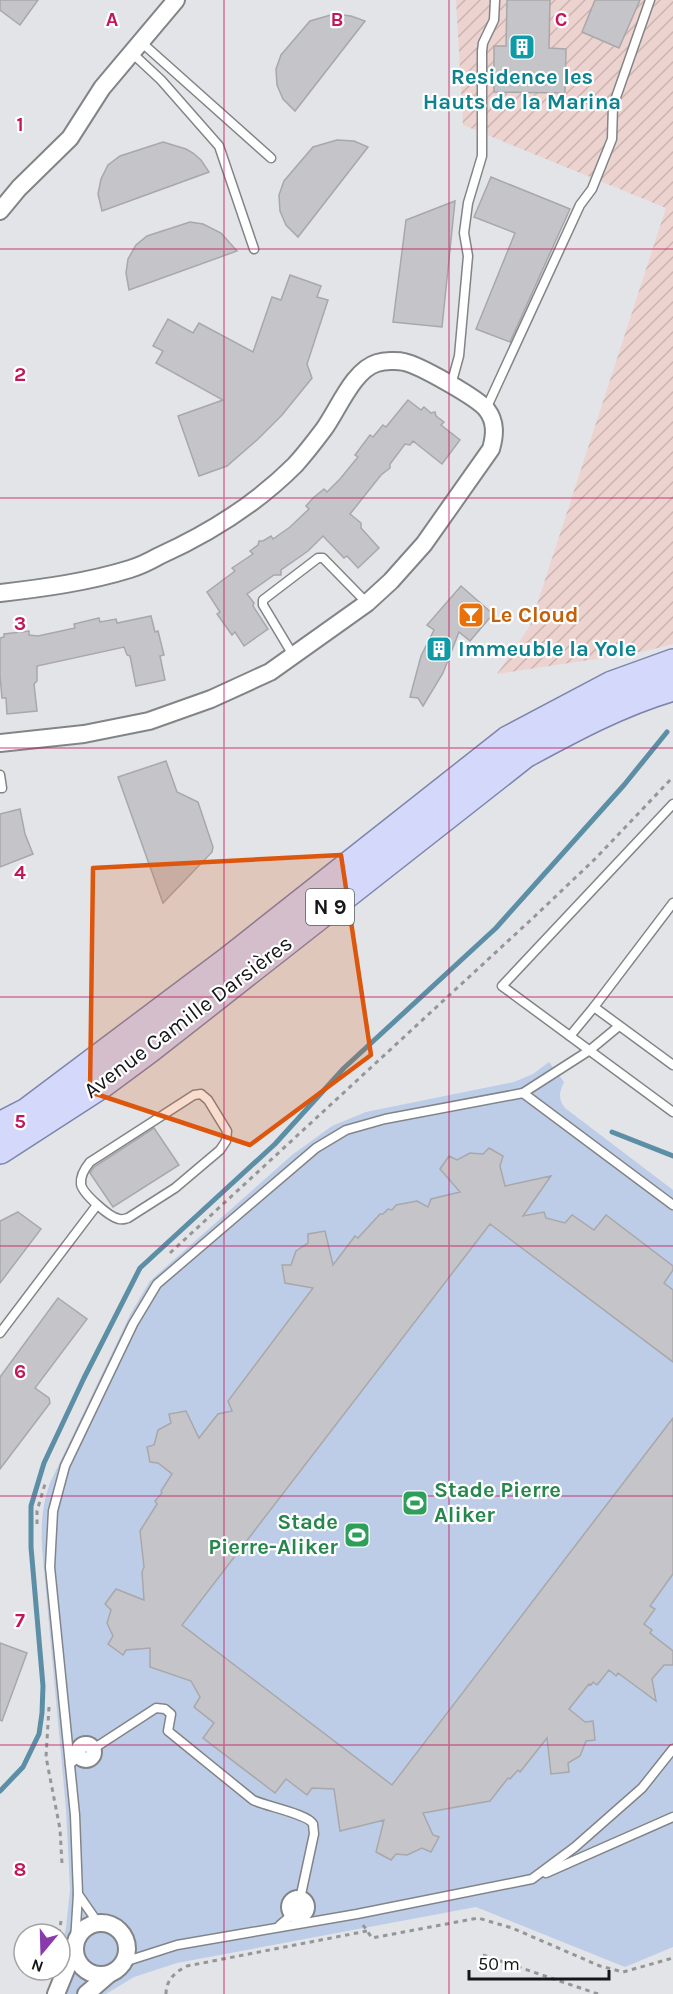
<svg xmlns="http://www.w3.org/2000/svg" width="673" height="1994" viewBox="0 0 673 1994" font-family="Karla,sans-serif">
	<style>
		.industrial { fill: url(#industrial-furrows) }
		.pitch { fill: #bdcde7 }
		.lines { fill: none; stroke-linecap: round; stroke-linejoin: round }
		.stream { stroke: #5c8fa6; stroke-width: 5 }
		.building { fill: #c5c4c8; stroke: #a8a8ab; stroke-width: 1.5 }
		.lane-casing { stroke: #828588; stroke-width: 11 }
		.street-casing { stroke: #828588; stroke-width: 20 }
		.primary-casing { stroke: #7e84ab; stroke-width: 30 }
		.path { stroke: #959699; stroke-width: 3; stroke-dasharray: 4.5 4.5; stroke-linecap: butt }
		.lane { stroke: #fff; stroke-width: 8 }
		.street { stroke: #fff; stroke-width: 16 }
		.primary { stroke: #d4d9fc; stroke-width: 27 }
		.marked { fill: #dd560d; fill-opacity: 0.2; stroke: #dd560d; stroke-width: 4.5; stroke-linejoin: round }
		.grid { fill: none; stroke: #c2185b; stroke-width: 1.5; stroke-opacity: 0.55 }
		.labels { text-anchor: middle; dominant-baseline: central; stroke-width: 4.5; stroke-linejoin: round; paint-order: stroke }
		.shield { fill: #fff; stroke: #5b5c5d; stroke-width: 1.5 }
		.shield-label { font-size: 21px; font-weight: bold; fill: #151617 }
		.culture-label { font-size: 22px; font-weight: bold; fill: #0d838f; stroke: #fff }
		.food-label { font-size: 22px; font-weight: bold; fill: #c56008; stroke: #fff; text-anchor: start }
		.street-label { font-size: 22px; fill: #151617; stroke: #fff }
		.leisure-label { font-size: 22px; font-weight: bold; fill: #27864d; stroke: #fff; text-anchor: start }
		.grid-label { font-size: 20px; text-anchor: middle; font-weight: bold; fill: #c2185b; stroke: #fff; stroke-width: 4.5; stroke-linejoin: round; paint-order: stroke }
	</style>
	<defs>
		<pattern id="industrial-furrows" width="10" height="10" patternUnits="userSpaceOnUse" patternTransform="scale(1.5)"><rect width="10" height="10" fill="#edd3cf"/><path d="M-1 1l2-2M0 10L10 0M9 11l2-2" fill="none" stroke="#cab4b1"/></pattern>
	</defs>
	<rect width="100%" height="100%" fill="#e2e4e8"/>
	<polygon class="industrial" points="456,0 673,0 673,644 642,652 497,674 530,626 666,208 463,125"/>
	<path class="pitch" d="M549,1062L564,1082C559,1093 558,1098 565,1108L673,1190V1947L625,1967L476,1907L177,1963L134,1977L106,1994H46L55,1970H60V1953L66,1928L70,1890L66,1809L42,1548C41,1525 42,1505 50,1483L131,1313L150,1281L292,1155L332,1126L366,1112L514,1082L533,1074Z"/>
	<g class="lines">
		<g class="stream">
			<polyline points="612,1132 673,1156"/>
			<polyline points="0,1791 23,1767 39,1734 42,1713 43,1686 31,1547 31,1506 44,1463 84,1378 140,1268 275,1144 344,1068 496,928 624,785 667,732"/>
		</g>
	</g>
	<g class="building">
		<polygon points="0,0 38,0 20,25 0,10"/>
		<polygon points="507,0 550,0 549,48 566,49 565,93 494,92 494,46 506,46"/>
		<polygon points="595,0 640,0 619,48 582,32"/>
		<polygon points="334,14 351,16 365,21 295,111 283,99 277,85 276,69 281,55 310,21"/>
		<polygon points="337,140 354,141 368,147 298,237 286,225 280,211 279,195 284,181 313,147"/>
		<polygon points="163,142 186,149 193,153 201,160 209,172 102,211 98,194 101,179 108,165 120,156"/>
		<polygon points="491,177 570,209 510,342 476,329 515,233 474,217"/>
		<polygon points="455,201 442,327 393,322 406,220"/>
		<polygon points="190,222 203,224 221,233 237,251 129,290 126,273 128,259 136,245 147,236"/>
		<polygon points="290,275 321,286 317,297 328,300 307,364 312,378 282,415 257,440 227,466 199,476 178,416 223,400 156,363 163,351 153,346 168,319 193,333 199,323 253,352 272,297 281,300"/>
		<polygon points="408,400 421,410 424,407 431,413 435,412 436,416 444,422 441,425 460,440 442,464 413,441 410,445 405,444 390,464 390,468 381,475 350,514 361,523 361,528 379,548 358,568 347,556 344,558 323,536 308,551 281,570 281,575 274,575 247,594 254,603 253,606 268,629 244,646 235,632 232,635 217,614 220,612 207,592 235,571 232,568 253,554 250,551 258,545 259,541 263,541 271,536 273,539 290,527 309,509 306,506 313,498 324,489 327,492 340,479 358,457 355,455 370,435 373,437 383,425 386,427"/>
		<polygon points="461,586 493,614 470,641 459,632 443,673 423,706 418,698 410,697 421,656 434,630 427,625"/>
		<polygon points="151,616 155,632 158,631 164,655 160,656 165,680 136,686 130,656 127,655 124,647 37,666 37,681 34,684 37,711 7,714 6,698 2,698 0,676 0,638 4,637 4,634 29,631 29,635 38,636 75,628 74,624 99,618 100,622 116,619 117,623"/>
		<polygon points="166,761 177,792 198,802 213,847 212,852 163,903 118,777"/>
		<polygon points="20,809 25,834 33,854 0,867 0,814"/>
		<polygon points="154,1128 179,1165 113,1207 90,1173 94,1167"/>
		<polygon points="489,1148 503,1156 500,1166 505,1186 551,1176 523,1216 544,1212 546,1218 565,1223 572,1215 594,1230 606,1215 673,1266 673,1270 664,1283 673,1290 673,1362 490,1224 182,1625 392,1785 673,1418 673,1574 650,1606 655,1609 644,1624 652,1630 650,1633 673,1651 673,1665 664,1665 652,1679 656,1701 618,1673 616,1676 609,1670 597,1685 593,1682 591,1685 589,1684 569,1709 585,1722 593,1721 595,1740 586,1741 580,1756 568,1763 569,1772 551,1774 547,1738 520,1772 518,1770 510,1779 508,1778 490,1801 423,1813 433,1835 439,1837 431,1852 422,1848 407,1855 396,1854 391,1860 376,1852 384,1820 340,1831 334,1789 312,1788 307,1795 286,1779 275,1793 203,1738 214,1723 194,1707 200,1697 191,1681 150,1667 150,1648 126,1650 123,1655 108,1644 113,1636 107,1623 111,1610 105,1604 116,1589 144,1600 142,1572 144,1567 140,1531 157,1504 155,1501 162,1493 161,1491 172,1474 158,1463 150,1462 147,1447 154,1445 158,1430 171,1423 169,1414 186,1411 199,1438 218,1414 232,1411 228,1401 313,1288 285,1283 282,1265 291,1265 296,1251 308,1243 308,1234 325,1231 333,1265 355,1236 358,1238 380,1214 383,1214 388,1209 392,1210 396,1205 417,1201 428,1207 431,1199 460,1192 440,1169 449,1156 457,1160 470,1153 483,1154"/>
		<polygon points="18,1212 41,1229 0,1283 0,1221"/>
		<polygon points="58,1298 87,1319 35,1388 49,1398 50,1403 0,1469 0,1377"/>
		<polygon points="0,1643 27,1653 2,1721 0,1720"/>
	</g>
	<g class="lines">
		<g class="lane-casing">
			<g id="lane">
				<polyline points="141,42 271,158"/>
				<polyline points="132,53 161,80 219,146 254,249"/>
				<polyline points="451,385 459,356 468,256 464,233 468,203 482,156 482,51 483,43 494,20 495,0"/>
				<polyline points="486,409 580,205 592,189 612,139 613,106 650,0"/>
				<polyline points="293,655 263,605 263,600 318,558 323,558 367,603"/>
				<polyline points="0,775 2,788 0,788"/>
				<polyline points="673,804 502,986 673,1112"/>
				<polyline points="673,903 594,1007 673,1065"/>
				<polyline points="570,1036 594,1007"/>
				<polyline points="523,1093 590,1050 619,1026"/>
				<path d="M201,1094L208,1100L227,1131L226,1141L220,1150L175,1188L128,1218C124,1219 123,1220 119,1219C109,1217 82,1193 81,1184C80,1175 85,1168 90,1162L194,1095Z"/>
				<polyline points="0,1333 97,1205"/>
				<path d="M93,1749L156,1708L165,1709L171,1714L168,1731L253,1800C265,1806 308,1814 313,1824C313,1825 314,1833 314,1834L300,1899"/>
				<polyline points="70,1764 80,1756"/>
				<polyline points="546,1873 673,1817"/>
				<polyline points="78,1894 98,1923"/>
				<polyline points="280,1925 294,1913"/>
				<polyline points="75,1942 78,1894 75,1815 50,1567 53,1511 65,1466 133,1324 157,1284 316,1148 346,1130 385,1119 523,1093 673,1205"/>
				<polyline points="124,1962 177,1945 357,1914 532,1879 575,1847 642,1788 673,1749"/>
			</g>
		</g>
		<g class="street-casing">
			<g id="street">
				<polyline points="0,211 19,188 70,138 102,88 176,0"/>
				<path d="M0,593C44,588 88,582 130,569C140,566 150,561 159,556C208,534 257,503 295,465C305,454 315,441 324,429C338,410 353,370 377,363C384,361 397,360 404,362C419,365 478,398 487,410C496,422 495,435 491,449L424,544L391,581L367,603L270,672L211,699L149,721L84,734L0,743"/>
				<circle cx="86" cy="1752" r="7"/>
				<circle cx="298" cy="1907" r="8"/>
				<circle cx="101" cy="1949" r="26"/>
				<polyline points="56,1994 74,1950"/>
				<polyline points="86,1994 108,1975"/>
			</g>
		</g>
		<g class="primary-casing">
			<g id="primary">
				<polyline points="0,1126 27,1112 228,961 508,740 612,685 673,663"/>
				<path d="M0,1150L102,1084L148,1050L525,754C573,728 621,702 673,687"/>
			</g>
		</g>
		<g class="path">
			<polyline points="170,1253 534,917 596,858 673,777"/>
			<polyline points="37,1524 37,1511 45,1484"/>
			<polyline points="49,1707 46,1757 60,1829 62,1864"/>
			<polyline points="363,1925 372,1938 478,1918 512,1928 600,1966 623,1972 673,1958"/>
			<polyline points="59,1934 61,1921"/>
			<polyline points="483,1955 598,1994"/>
			<path d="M166,1994C166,1980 175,1972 187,1966L367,1931"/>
		</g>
		<use href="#lane" class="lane"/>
		<use href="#street" class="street"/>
		<use href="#primary" class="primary"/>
	</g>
	<path class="marked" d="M341,855L371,1055L250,1145L90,1092L93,868Z"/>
	<path class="grid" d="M224,0V1994M449,0V1994M0,249H673M0,498H673M0,748H673M0,997H673M0,1246H673M0,1496H673M0,1745H673"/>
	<defs>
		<g id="building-square" transform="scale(1.35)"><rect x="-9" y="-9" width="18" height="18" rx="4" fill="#0f9aa8" stroke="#fff"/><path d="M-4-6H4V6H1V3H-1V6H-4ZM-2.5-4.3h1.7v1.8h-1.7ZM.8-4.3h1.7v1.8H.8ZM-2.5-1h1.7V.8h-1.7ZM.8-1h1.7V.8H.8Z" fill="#fff"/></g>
		<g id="bar-square" transform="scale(1.35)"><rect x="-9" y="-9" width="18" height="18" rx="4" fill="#e8710a" stroke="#fff"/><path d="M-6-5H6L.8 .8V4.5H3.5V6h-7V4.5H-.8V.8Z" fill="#fff"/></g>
		<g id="stadium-square" transform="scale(1.35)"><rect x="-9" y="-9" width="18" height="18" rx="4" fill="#2e9e5b" stroke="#fff"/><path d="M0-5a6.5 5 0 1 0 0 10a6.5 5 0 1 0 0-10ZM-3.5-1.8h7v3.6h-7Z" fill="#fff"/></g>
	</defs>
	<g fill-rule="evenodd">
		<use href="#building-square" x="522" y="47"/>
		<use href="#bar-square" x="471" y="615"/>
		<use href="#building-square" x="439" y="649"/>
		<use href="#stadium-square" x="415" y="1503"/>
		<use href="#stadium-square" x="357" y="1535"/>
	</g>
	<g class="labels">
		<rect class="shield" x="306" y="889" width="48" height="36" rx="4.5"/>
		<g class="shield-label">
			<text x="330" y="907">N 9</text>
		</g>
		<g class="culture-label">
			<text x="522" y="77">Residence les<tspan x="522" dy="25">Hauts de la Marina</tspan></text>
			<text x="458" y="649" text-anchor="start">Immeuble la Yole</text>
		</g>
		<g class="food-label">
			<text x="490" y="615">Le Cloud</text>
		</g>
		<g class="street-label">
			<text transform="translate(188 1017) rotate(-37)">Avenue Camille Darsières</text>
		</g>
		<g class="leisure-label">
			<text x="434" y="1490">Stade Pierre<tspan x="434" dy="25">Aliker</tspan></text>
			<text x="338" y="1522" text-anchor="end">Stade<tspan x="338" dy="25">Pierre-Aliker</tspan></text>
		</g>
	</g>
	<g class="grid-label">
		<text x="112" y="26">A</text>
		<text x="337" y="26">B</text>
		<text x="561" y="26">C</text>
		<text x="20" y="131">1</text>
		<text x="20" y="381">2</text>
		<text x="20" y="630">3</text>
		<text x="20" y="879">4</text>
		<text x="20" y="1128">5</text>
		<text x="20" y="1378">6</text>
		<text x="20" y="1627">7</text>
		<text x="20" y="1876">8</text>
	</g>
	<g transform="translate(42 1952) rotate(199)"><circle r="28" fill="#ffffff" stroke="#a1a2a2" stroke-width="1.5"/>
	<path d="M0-4.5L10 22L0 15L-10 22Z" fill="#893bab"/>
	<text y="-9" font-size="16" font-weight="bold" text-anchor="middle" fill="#151617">N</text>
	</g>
	<path d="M469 1970v9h140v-9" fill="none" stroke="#151617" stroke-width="3"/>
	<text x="478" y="1970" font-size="18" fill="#151617" stroke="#ffffff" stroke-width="4.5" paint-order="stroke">50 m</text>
</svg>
